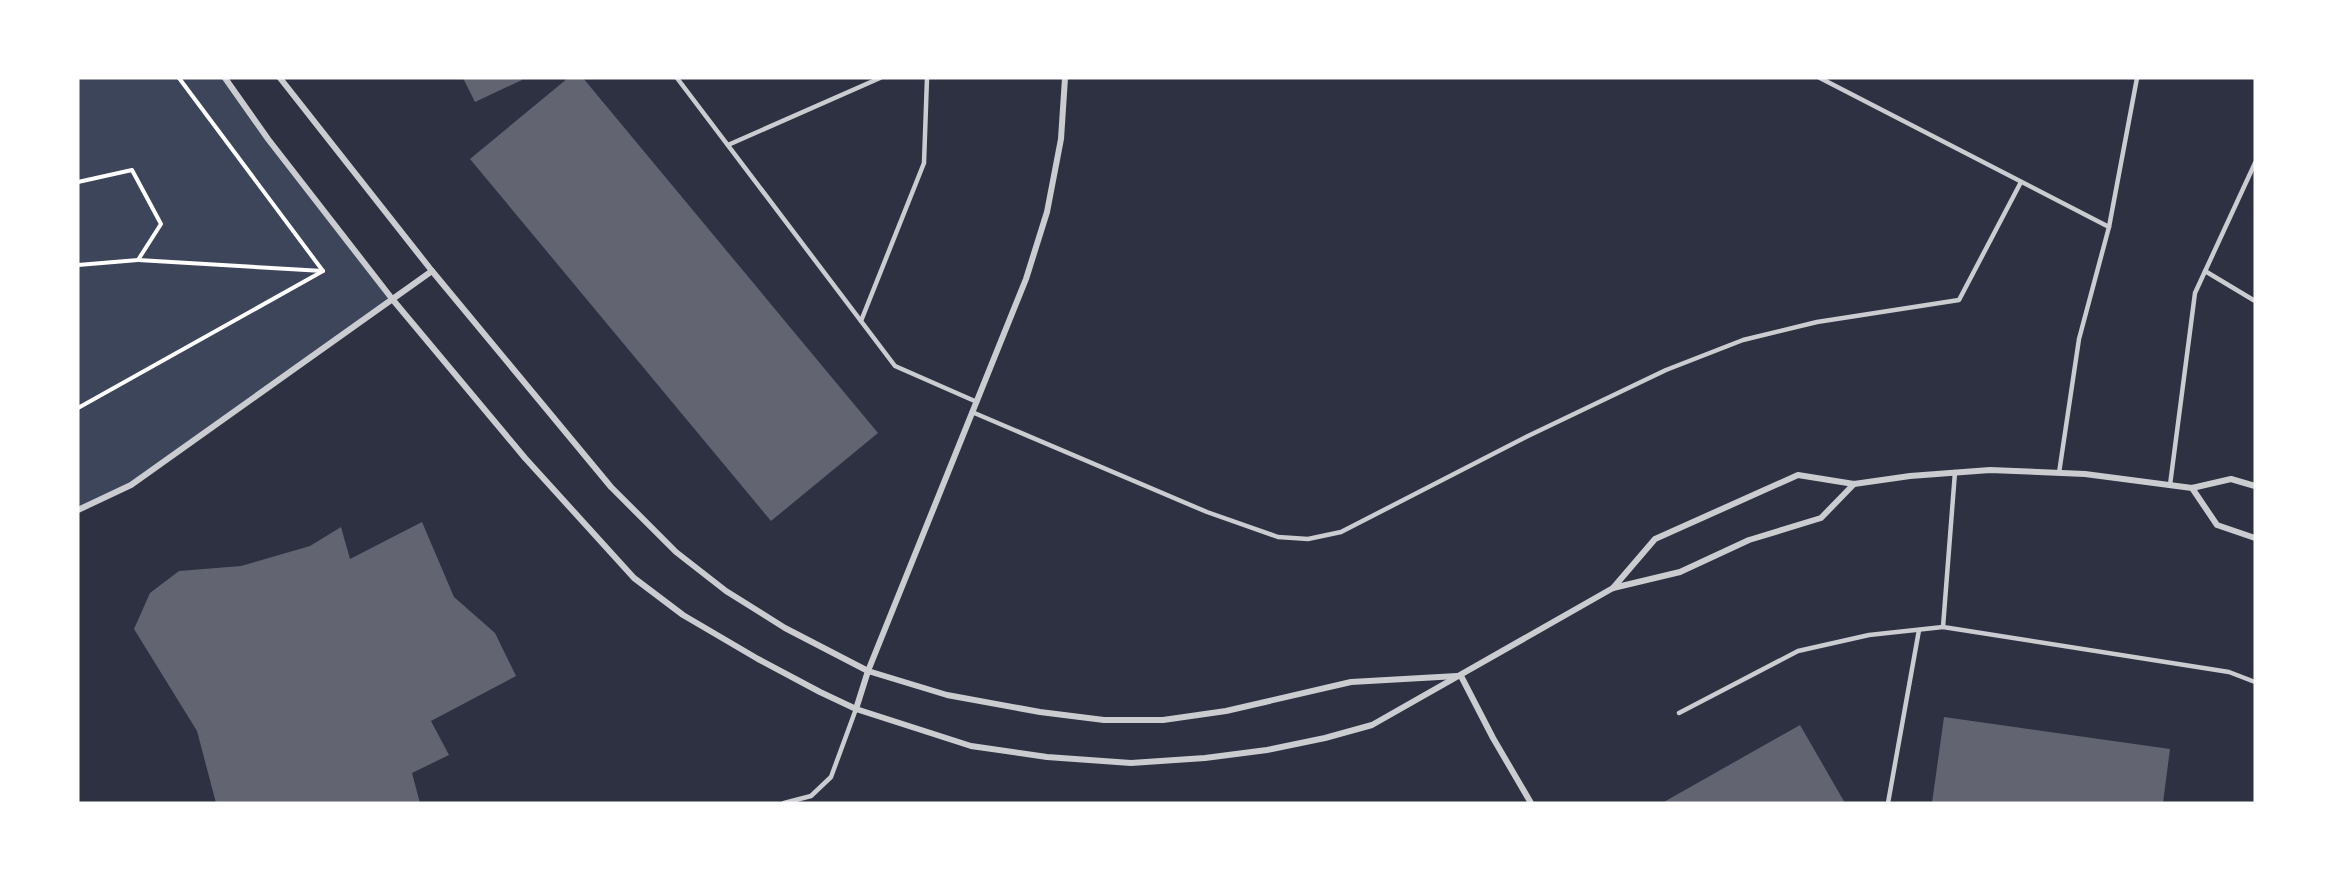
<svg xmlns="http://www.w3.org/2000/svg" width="2333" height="881" viewBox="0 0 2333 881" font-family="Arial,sans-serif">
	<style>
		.green { fill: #3c4559 }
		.building { fill: #626471 }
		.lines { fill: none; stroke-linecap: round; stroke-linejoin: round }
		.path { stroke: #fff; stroke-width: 4 }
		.service { stroke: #caccd0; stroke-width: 4.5 }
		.minor { stroke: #caccd0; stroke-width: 6 }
	</style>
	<rect width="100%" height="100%" fill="#2d3142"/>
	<polygon class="green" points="78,78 225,78 393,300 131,485 78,510"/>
	<g class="building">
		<polygon points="463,78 521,78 522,80 475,102"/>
		<polygon points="568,78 583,78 878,433 771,521 470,159"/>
		<polygon points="422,522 454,597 495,633 516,676 431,721 449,755 412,773 420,803 216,803 197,731 134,629 150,593 179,571 241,566 310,546 341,527 350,559"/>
		<polygon points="1944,717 2170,749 2163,803 1932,803"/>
		<polygon points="1800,725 1845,803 1662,803"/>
	</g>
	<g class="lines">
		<g class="path">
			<polyline points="78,182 132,170 161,224 138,260 78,265"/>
			<polyline points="138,260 323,271"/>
			<polyline points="78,408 323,271 179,78"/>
		</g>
		<g class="service">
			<polyline points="677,78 895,366 977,402"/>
			<polyline points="1820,78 2109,227"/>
			<polyline points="728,145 880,78"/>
			<polyline points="2205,271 2255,301"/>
			<polyline points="861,321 924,163 927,78"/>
			<polyline points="972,412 1207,512 1278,537 1308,539 1341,532 1528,436 1666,370 1743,340 1817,322 1959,300 2021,182"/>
			<polyline points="1955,472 1943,627 2229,672 2255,682"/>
			<polyline points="2059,473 2079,339 2109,227 2137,78"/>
			<polyline points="2170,485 2195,293 2255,163"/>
			<polyline points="1679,713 1798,651 1869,635 1943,627"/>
			<polyline points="784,803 811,796 831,777 856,709"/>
			<polyline points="1888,803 1919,630"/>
		</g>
		<g class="minor">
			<polyline points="225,78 268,139 393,300 525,458 634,578 683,615 758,659 820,692 856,709 971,746 1047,757 1131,763 1205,758 1267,750 1325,738 1372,725 1613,588 1680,572 1749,540 1821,518 1854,484"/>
			<polyline points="280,78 432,271 611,487 676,552 726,591 785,628 868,671 947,695 1040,712 1104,720 1163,720 1226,711 1351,682 1457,676"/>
			<polyline points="2192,488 2217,525 2255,538"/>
			<polyline points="78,510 131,485 432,271"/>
			<polyline points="1613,588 1655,539 1798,475 1854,484 1910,476 1990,470 2085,474 2192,488 2231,479 2255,486"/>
			<polyline points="1461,676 1493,738 1531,803"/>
			<polyline points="856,709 868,671 1026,279 1047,212 1061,139 1065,78"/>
		</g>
	</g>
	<rect width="2333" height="881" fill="none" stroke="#ffffff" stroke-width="159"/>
</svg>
